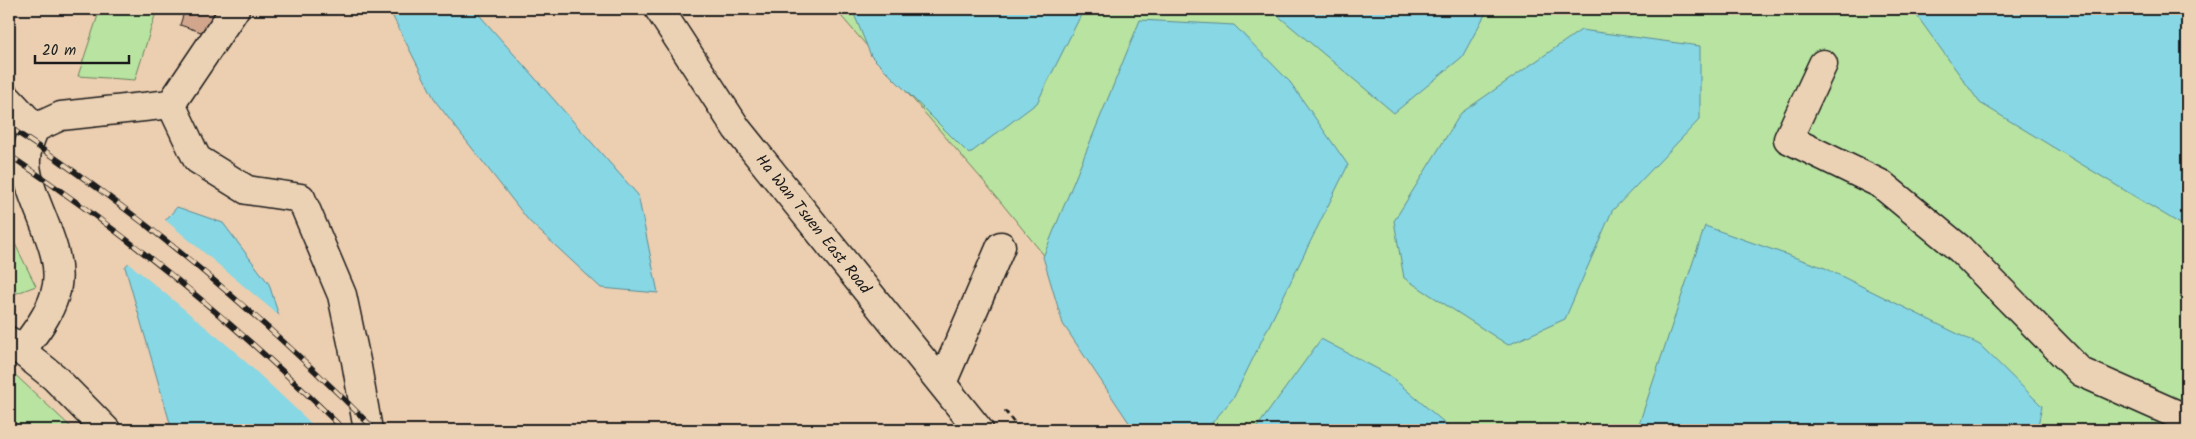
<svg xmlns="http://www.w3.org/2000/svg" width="2196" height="439" viewBox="0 0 2196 439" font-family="Kalam,sans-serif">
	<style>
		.green { fill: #b8e3a0; stroke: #6a805e }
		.water { fill: #87d7e4; stroke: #5c8c94 }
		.pier { fill: #ecceb0 }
		.building { fill: #d1a68c; stroke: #1c1c1c }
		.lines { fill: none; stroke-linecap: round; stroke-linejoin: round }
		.minor-casing { stroke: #1c1c1c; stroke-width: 31 }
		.path { stroke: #1c1c1c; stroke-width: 3; stroke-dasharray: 5 4; stroke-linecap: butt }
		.minor { stroke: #ecd2b4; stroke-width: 28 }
		.rail-casing { stroke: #1c1c1c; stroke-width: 5.5 }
		.rail { stroke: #ecd2b4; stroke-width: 4; stroke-dasharray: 11; stroke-linecap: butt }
		.labels { text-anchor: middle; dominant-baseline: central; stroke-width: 4; stroke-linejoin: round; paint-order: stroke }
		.street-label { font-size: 16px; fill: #1c1c1c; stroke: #ecd2b4 }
	</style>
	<rect width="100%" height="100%" fill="#ecceb0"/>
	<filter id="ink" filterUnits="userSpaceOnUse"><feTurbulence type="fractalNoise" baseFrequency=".02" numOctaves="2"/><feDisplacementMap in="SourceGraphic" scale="10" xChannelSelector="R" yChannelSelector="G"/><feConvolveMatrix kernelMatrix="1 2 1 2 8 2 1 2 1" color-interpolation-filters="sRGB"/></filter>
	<g filter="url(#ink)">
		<g class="green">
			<polygon points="100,9 157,9 135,80 78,76"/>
			<polygon points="835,9 2187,9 2187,430 1186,430 986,184"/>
			<polygon points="9,232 36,286 9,296"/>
			<polygon points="9,369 74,430 9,430"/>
		</g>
		<g class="water">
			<polygon points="389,9 474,9 638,195 658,293 601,288 529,221 436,102"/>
			<polygon points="852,9 1084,9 1037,103 969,154 871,56"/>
			<polygon points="1270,9 1488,9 1462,57 1394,113"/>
			<polygon points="1912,9 2187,9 2187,228 1980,103"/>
			<polygon points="1140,20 1234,25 1290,82 1348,165 1234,397 1206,430 1134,430 1063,324 1043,257"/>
			<polygon points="1581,30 1700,46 1700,119 1612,211 1565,319 1508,345 1404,278 1394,221 1461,113"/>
			<polygon points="177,207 223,223 269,284 314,430 172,430 125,267"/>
			<polygon points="1705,226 1825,268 1980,345 2042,406 2037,430 1637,430"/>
			<polygon points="1321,339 1389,375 1453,430 1255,430"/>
		</g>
		<polygon class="pier" points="164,219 282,318 315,427 233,350 126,261"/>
		<polygon class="building" points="185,9 215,9 207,34 180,25"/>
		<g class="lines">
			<g class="minor-casing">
				<g id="minor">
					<path id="s1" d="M659,9L737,129L979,430"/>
					<polyline points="1823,64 1788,139 1881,184 1960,249 2081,372 2187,419"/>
					<polyline points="9,100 35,128"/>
					<polyline points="171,104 197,159 247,190 301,198 342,295 356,361 368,430"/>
					<polyline points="9,341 54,377 106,430"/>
					<path d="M22,350C35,333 49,315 55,294C68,253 30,206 26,165C25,152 30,139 35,128L61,116L171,104L235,9"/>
					<polyline points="942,383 1001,246"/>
				</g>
			</g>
			<polyline class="path" points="1005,411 1020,430"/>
			<use href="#minor" class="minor"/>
			<g class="rail-casing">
				<g id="rail">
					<path d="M9,127C143,214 263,317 375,430"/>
					<path d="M9,155C131,237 239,326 344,430"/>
				</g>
			</g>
			<use href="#rail" class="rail"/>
		</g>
	</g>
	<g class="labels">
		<g class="street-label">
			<text stroke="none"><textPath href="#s1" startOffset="265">Ha Wan Tsuen East Road</textPath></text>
		</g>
	</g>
	<rect width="2196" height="439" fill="none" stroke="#ecd2b4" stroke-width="30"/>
	<rect x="15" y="15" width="2166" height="409" fill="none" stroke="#1c1c1c" stroke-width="2" filter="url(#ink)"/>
	<path d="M35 55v8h94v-8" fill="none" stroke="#1c1c1c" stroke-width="2.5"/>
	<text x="42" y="55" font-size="15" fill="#1c1c1c" stroke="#ecd2b4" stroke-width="4" paint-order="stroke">20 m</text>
</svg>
